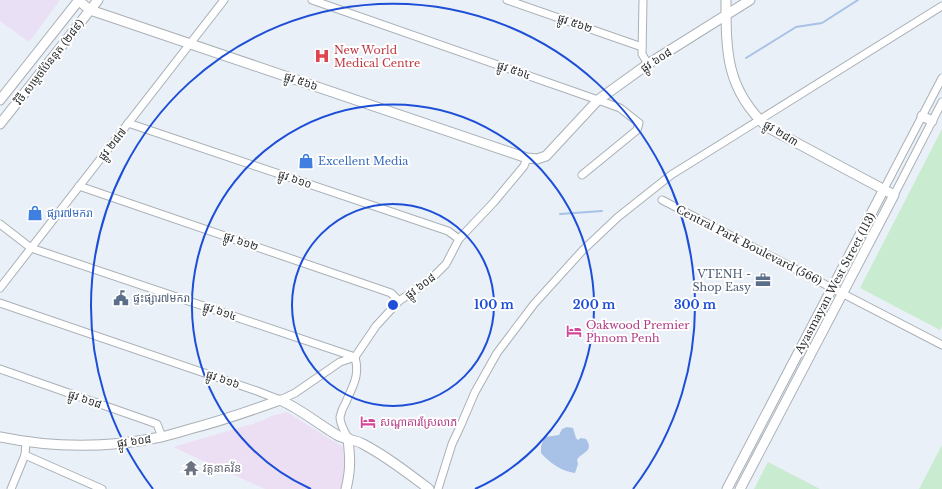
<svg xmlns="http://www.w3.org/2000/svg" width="942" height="489" viewBox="0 0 942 489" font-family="'Libre Baskerville','Noto Sans Khmer',serif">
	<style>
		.education { fill: #eddff3 }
		.medical { fill: #eae0f5 }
		.green { fill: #c9ecd0 }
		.water { fill: #a8c1e7 }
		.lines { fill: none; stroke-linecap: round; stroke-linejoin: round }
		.stream { stroke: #a8c1e7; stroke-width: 2 }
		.street-casing { stroke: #a9b0b6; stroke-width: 9 }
		.secondary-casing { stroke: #a9b0b6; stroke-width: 11 }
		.street { stroke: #fff; stroke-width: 7 }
		.secondary { stroke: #fff; stroke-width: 9 }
		.ring { fill: none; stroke: #1d4ed8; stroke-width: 2 }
		.labels { text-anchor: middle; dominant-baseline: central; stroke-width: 4; stroke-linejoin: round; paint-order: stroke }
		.street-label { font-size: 11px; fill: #2b2e30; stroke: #fff }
		.health-label { font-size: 11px; fill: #be3a42; stroke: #fff; text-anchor: start }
		.shop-label { font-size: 11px; fill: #366cbe; stroke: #fff; text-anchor: start }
		.service-label { font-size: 11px; fill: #4e5e75; stroke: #fff; text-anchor: end }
		.hotel-label { font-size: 11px; fill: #b23c85; stroke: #fff; text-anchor: start }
		.worship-label { font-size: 11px; fill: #5b616d; stroke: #fff; text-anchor: start }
		.centre { fill: #1d4ed8; stroke: #fff; stroke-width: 2 }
		.ring-label { font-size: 12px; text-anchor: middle; font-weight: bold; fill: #1d4ed8; stroke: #fff; stroke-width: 4; stroke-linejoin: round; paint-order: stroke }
	</style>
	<rect width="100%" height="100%" fill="#e9f0f7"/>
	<polygon class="education" points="287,412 328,438 344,447 343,455 347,466 341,489 265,489 173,447 262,421 271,416"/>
	<polygon class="medical" points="0,0 60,0 29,42 0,21"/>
	<g class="green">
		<polygon points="942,129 942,327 940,330 860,288"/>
		<polygon points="942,445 942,489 919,489"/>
		<polygon points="768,462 820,489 754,489"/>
	</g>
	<path class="water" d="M567,427L573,428L576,438L578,440L581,438L586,439C595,452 581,452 577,460L578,464L575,473C561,471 550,463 541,453V446L545,437L559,435L562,429Z"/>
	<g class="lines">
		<g class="stream">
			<polyline points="746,58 796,27 822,23 858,0"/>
			<polyline points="560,214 602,211"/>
		</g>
		<g class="street-casing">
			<g id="street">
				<polyline points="312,0 598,100 620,108 639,123 637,130 582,175"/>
				<polyline points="507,0 642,47"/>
				<polyline points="643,0 642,54 648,64"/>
				<polyline points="128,123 448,231 459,239"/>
				<polyline points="79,186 391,293 399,301"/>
				<polyline points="884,189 942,78"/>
				<polyline points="894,195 942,102"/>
				<polyline points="662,200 942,345"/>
				<path d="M0,224L31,248L355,357C360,376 353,385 346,402C343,407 341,412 340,417C340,425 345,432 348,438"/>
				<polyline points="0,288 224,0"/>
				<polyline points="0,303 257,391 280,400 295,393 340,362 355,357 376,326 399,301 431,279 446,264 459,239 494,202 524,166 527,158"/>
				<polyline points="0,369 157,424 162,437"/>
				<polyline points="25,455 102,489"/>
				<polyline points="11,489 25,455 26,442"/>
				<polyline points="438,489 452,444 460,427 475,392 497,353 534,304 582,251 618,217 671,175 942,6"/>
			</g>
		</g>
		<g class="secondary-casing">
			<g id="secondary">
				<polyline points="78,0 90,10 111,17 527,158 537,159 546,156 598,100 648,64 750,0"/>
				<path d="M726,0C726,52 726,89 767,127L894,195L740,489"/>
				<polyline points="0,100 79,0"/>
				<polyline points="922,116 932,121"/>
				<polyline points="0,124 98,0"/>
				<path d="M0,437C53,448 108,448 161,437C170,435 180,432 190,429C221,421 250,411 280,400C301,409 318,424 337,435C345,440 355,439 363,444C386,456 408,473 429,489"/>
				<path d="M346,489C351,469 350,458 348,438"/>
				<polyline points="727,489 884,189"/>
			</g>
		</g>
		<use href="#street" class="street"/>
		<use href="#secondary" class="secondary"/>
	</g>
	<g class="ring">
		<circle cx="393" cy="305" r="101"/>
		<path d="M311 489A201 201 0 1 1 475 489"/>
		<path d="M153 489A302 302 0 1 1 633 489"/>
	</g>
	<defs>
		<g id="hospital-bare" transform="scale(1.2)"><path d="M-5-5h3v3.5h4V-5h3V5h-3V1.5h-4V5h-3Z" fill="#e0444e" stroke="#fff" stroke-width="2.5" paint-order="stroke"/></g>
		<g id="shop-bare" transform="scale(1.2)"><path d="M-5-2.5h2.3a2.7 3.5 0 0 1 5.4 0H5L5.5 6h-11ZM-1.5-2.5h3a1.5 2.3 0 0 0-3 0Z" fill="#3f7fe0" stroke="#fff" stroke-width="2.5" paint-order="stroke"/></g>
		<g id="office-bare" transform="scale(1.2)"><path d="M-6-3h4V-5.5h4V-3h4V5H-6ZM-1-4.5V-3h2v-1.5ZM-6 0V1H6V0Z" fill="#5c6f8a" stroke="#fff" stroke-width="2.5" paint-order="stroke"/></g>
		<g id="civic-bare" transform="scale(1.2)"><path d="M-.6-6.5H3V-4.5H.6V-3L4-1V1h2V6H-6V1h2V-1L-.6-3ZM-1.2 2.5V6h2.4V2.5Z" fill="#5c6f8a" stroke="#fff" stroke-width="2.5" paint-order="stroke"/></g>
		<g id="hotel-bare" transform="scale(1.2)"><path d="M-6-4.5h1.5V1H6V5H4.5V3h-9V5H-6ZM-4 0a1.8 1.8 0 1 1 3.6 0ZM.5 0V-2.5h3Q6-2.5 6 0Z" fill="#d1479c" stroke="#fff" stroke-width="2.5" paint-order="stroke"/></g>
		<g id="temple-bare" transform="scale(1.2)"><path d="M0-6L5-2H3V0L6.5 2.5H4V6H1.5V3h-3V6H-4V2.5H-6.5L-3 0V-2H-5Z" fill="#6b7280" stroke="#fff" stroke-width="2.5" paint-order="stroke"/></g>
	</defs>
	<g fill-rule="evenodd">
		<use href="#hospital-bare" x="322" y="56"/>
		<use href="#shop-bare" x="306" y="161"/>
		<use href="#shop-bare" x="35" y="213"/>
		<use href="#office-bare" x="763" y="280"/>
		<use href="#civic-bare" x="121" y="298"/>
		<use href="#hotel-bare" x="574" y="331"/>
		<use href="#hotel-bare" x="368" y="422"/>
		<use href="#temple-bare" x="191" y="468"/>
	</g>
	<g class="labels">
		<g class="street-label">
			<text transform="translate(575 23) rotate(19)">ផ្លូវ ៥៦២</text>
			<text transform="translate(656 60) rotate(-33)">ផ្លូវ ៦០៨</text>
			<text transform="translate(49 62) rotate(-52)">វិថី សម្តេចប៉ែននុត (២៨៩)</text>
			<text transform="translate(514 70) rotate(19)">ផ្លូវ ៥៦៤</text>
			<text transform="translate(301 81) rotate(19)">ផ្លូវ ៥៦៦</text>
			<text transform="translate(781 133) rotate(31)">ផ្លូវ ២៨៣</text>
			<text transform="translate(112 144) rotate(-52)">ផ្លូវ ២៨៧</text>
			<text transform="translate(295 179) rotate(19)">ផ្លូវ ៦១០</text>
			<text transform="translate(241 241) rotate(19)">ផ្លូវ ៦១២</text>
			<text transform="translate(749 245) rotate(27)">Central Park Boulevard (566)</text>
			<text transform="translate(835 283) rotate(-62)">Ayasmayan West Street (113)</text>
			<text transform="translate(420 286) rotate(-37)">ផ្លូវ ៦០៨</text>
			<text transform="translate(220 311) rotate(19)">ផ្លូវ ៦១៤</text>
			<text transform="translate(223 379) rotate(19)">ផ្លូវ ៦១៦</text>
			<text transform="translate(85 399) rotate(19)">ផ្លូវ ៦១៨</text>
			<text transform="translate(134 441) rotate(-8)">ផ្លូវ ៦០៨</text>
		</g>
		<g class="health-label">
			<text x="334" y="50">New World<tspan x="334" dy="13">Medical Centre</tspan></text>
		</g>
		<g class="shop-label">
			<text x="318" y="161">Excellent Media</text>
			<text x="47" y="213">ផ្សារ៧មករា</text>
		</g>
		<g class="service-label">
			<text x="751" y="274">VTENH -<tspan x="751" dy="13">Shop Easy</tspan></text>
			<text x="133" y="298" text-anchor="start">ផ្ទះផ្សារ៧មករា</text>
		</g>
		<g class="hotel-label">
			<text x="586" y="325">Oakwood Premier<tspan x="586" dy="13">Phnom Penh</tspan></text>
			<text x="380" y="422">សណ្ឋាគារស្រែលាភ</text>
		</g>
		<g class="worship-label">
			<text x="203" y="468">វត្តនាគវ័ន</text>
		</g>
	</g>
	<circle cx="393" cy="305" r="6" class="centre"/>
	<g class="ring-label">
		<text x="494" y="309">100 m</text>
		<text x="594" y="309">200 m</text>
		<text x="695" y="309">300 m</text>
	</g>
</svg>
